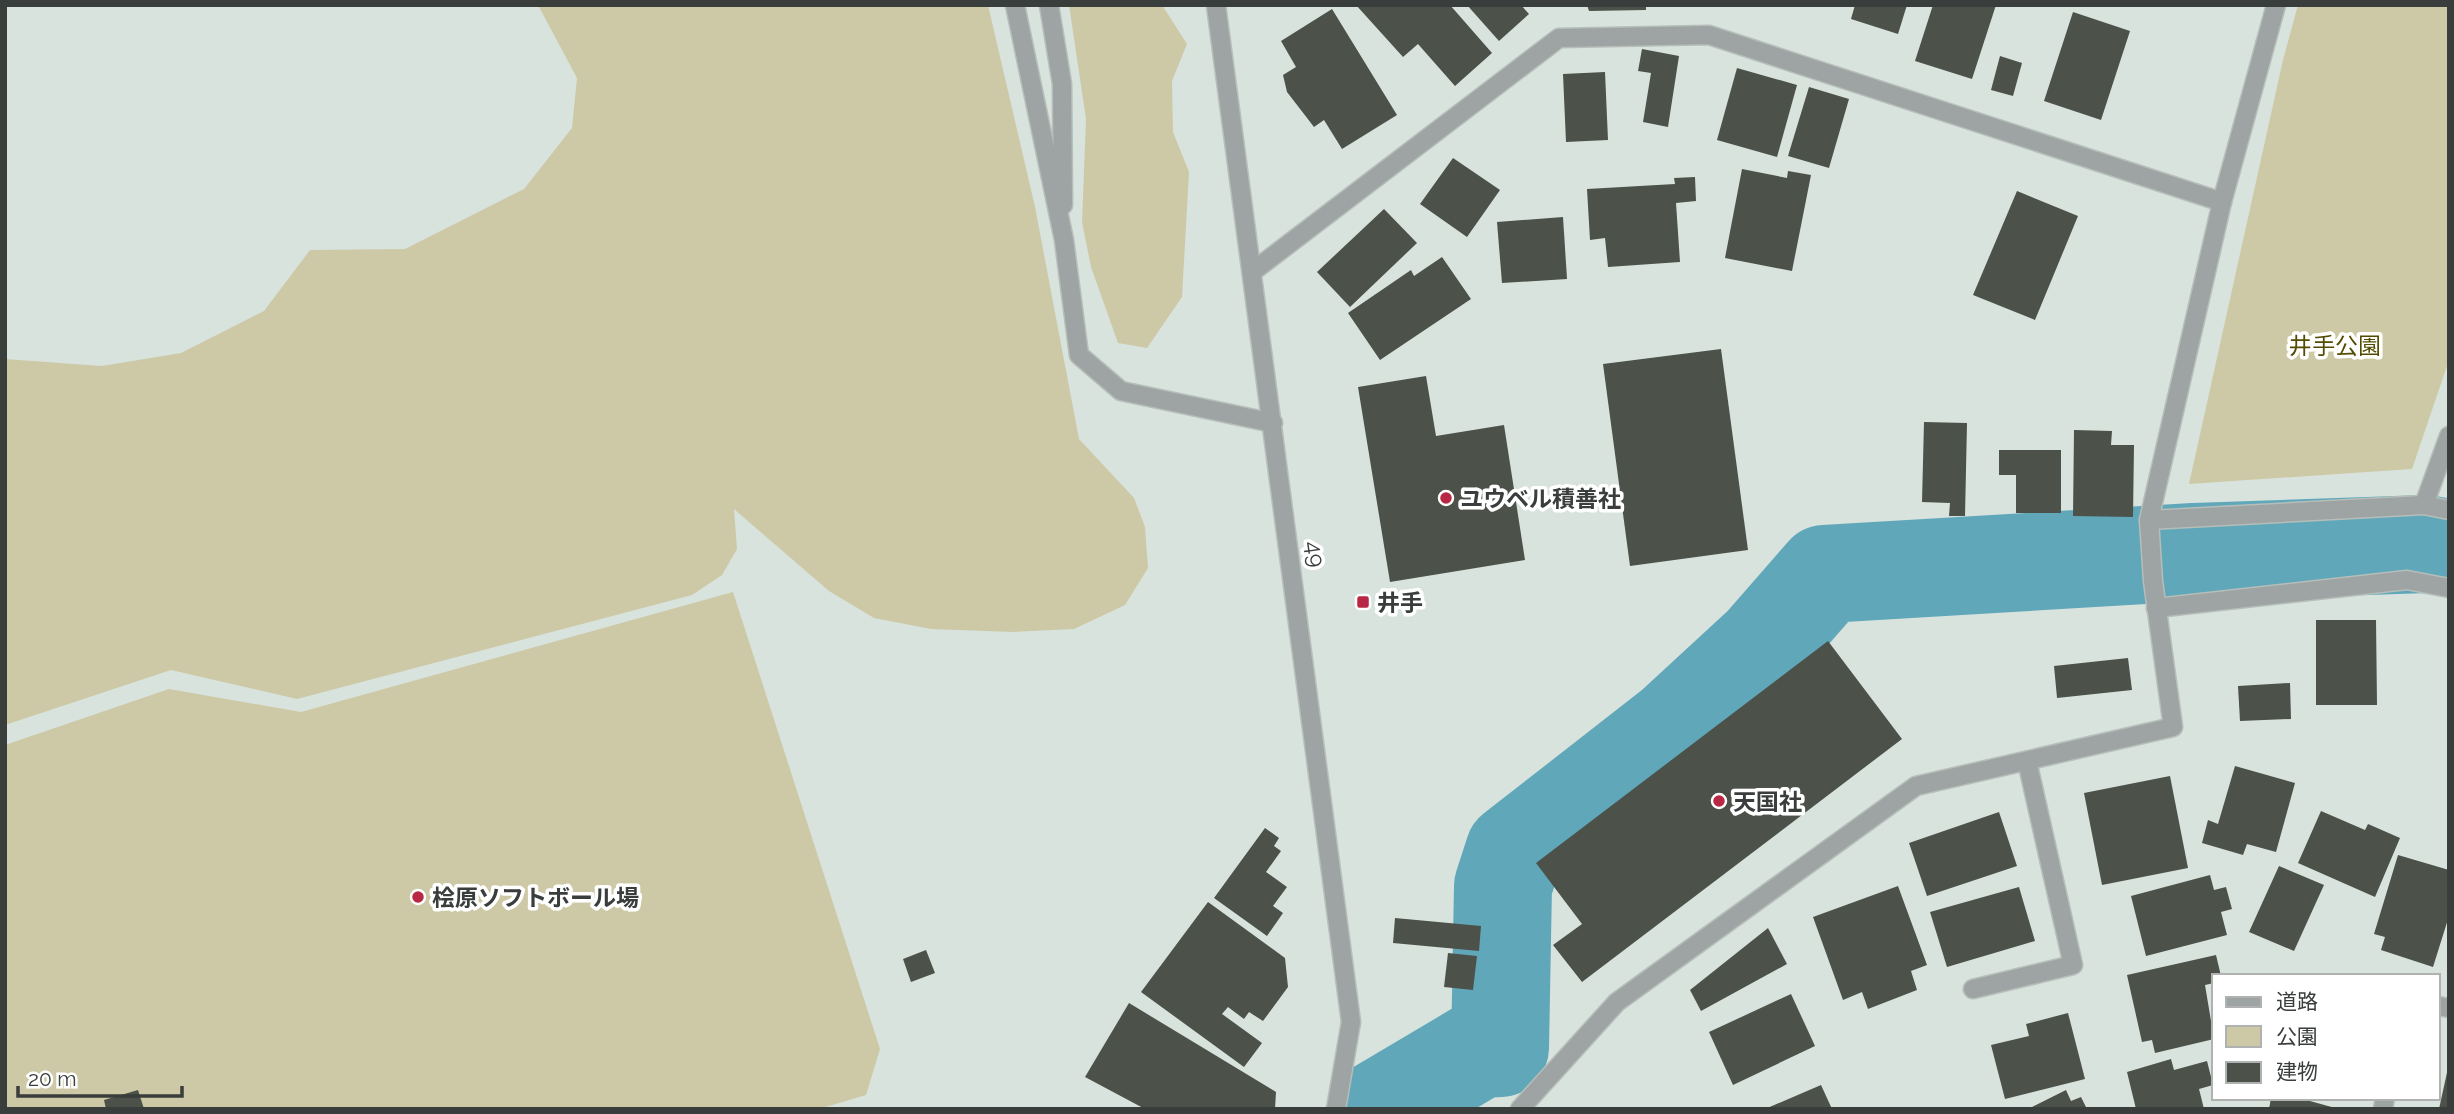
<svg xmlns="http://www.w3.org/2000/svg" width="2454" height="1114" viewBox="0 0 2454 1114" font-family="Raleway,'Noto Sans JP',sans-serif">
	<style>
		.green { fill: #cdc9a6 }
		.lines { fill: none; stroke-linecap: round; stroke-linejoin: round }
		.river { stroke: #61a7ba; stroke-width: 98 }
		.building { fill: #4c5149 }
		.minor-casing { stroke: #b5beb9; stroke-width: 21 }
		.minor { stroke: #9ea3a3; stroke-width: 18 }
		.poi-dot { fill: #b82744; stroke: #fff; stroke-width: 2.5 }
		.labels { text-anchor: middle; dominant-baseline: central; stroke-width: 7; stroke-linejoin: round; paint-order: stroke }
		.park-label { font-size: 23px; fill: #544c03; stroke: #fff }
		.poi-label { font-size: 23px; font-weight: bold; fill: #393d3b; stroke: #fff; text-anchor: start }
		.street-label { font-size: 23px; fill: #393d3b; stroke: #fff }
	</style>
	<rect width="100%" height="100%" fill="#d8e3dd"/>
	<g class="green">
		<polygon points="538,5 988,5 1035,207 1079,439 1134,498 1145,527 1148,568 1125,605 1074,629 1013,632 931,629 874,618 829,591 734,509 737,549 722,575 692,595 297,699 171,670 5,725 5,359 102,366 181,353 264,311 310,250 405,249 524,189 572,128 577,78"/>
		<polygon points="1069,5 1162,5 1187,44 1172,81 1173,132 1189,172 1182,297 1147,348 1118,343 1091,267 1082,222 1086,119"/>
		<polygon points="2298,5 2449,5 2449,360 2412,469 2189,484 2283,60"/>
		<polygon points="733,592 880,1049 866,1095 819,1109 5,1109 5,745 169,689 301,712"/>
	</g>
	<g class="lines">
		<polyline class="river" points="1379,1109 1480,1049 1500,1048 1503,886 1514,852 1673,728 1763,645 1825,574 2194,552 2426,544 2449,548"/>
	</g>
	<g class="building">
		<polygon points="1356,5 1450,5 1492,53 1455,86 1418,44 1403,57"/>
		<polygon points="1467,5 1521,5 1529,14 1499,41"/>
		<polygon points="1587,5 1646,5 1646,10 1589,11"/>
		<polygon points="1855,5 1907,5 1898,34 1851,19"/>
		<polygon points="1933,5 1996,5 1972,79 1915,61"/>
		<polygon points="1332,9 1397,115 1342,149 1324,120 1314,127 1287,92 1283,75 1296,67 1281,41"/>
		<polygon points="2073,12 2130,31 2101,120 2044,101"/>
		<polygon points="1642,49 1679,56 1668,127 1643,122 1651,73 1638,71"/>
		<polygon points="2000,56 2022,63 2013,96 1991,90"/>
		<polygon points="1737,68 1797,85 1777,157 1717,140"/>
		<polygon points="1605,72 1608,140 1566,142 1563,74"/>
		<polygon points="1809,87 1849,99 1829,168 1788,156"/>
		<polygon points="1453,158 1500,190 1467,237 1420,204"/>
		<polygon points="1742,169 1787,178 1788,171 1811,175 1792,271 1725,258"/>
		<polygon points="1695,177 1696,201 1676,203 1680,262 1608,267 1605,238 1590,240 1587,189 1675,184 1674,178"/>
		<polygon points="2017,191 2078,216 2035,320 1973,295"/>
		<polygon points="1384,209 1417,243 1350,307 1317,272"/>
		<polygon points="1563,217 1567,279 1502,283 1497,222"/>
		<polygon points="1442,257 1471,299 1380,360 1348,313 1411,270 1414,276"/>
		<polygon points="1721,349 1748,550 1630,566 1603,364"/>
		<polygon points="1426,376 1436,436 1504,425 1525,560 1390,582 1358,387"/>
		<polygon points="1924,422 1967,423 1965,516 1949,516 1950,503 1922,502"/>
		<polygon points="2074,430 2112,431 2111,445 2134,445 2133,517 2073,516"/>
		<polygon points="1999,450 2061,450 2061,513 2016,513 2016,475 1999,475"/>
		<polygon points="2316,620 2376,620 2377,705 2316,705"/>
		<polygon points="1828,641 1902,739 1582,982 1553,945 1582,924 1536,863"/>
		<polygon points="2128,658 2132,690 2057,698 2054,666"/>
		<polygon points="2290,683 2291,719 2240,721 2238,686"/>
		<polygon points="2235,766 2295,783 2276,852 2247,844 2243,855 2202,843 2208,820 2218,824"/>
		<polygon points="2170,776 2188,868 2102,885 2084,793"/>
		<polygon points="2321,811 2365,830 2368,824 2400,838 2375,897 2298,863"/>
		<polygon points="1999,812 2017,866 1927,896 1909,843"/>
		<polygon points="1265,828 1279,838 1274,846 1281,851 1266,872 1287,887 1273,906 1283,913 1267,936 1214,898"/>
		<polygon points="2398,855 2449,870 2449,916 2433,967 2381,950 2385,937 2374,934"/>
		<polygon points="2279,866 2324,885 2294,951 2249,932"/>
		<polygon points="2210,875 2214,890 2226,887 2232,909 2221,912 2227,935 2146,956 2131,896"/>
		<polygon points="1898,886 1927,965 1911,971 1917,990 1868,1009 1862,992 1843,1000 1813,917"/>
		<polygon points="2019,887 2035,941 1947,967 1930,912"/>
		<polygon points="1208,902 1285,958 1288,987 1263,1021 1249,1012 1244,1019 1228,1007 1222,1014 1262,1043 1244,1067 1141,992"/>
		<polygon points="1395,918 1481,926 1479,951 1393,943"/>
		<polygon points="1768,928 1787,964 1701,1011 1690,990"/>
		<polygon points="926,950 935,973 911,982 903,959"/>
		<polygon points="1448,953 1477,956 1473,990 1444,987"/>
		<polygon points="2216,955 2221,976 2214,976 2214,983 2205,985 2214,1039 2155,1053 2152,1040 2142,1042 2127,975"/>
		<polygon points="1791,994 1815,1046 1733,1085 1709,1032"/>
		<polygon points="1129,1003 1276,1092 1275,1109 1145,1109 1085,1077"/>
		<polygon points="2068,1013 2085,1079 2005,1099 1991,1045 2029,1036 2026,1024"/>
		<polygon points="2171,1059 2174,1070 2207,1061 2213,1085 2199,1089 2204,1109 2136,1109 2127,1072"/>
		<polygon points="2448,1068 2449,1109 2439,1109"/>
		<polygon points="1821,1085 1832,1109 1765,1109"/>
		<polygon points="138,1090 144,1109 106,1109 104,1100"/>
		<polygon points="2066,1090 2071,1101 2081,1097 2087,1109 2028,1109"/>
		<polygon points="2271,1098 2299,1098 2339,1109 2269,1109"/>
	</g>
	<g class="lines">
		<g class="minor-casing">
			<g id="minor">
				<polyline points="1015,5 1064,240 1079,355 1121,391 1273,423"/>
				<polyline points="1049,5 1062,84 1063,205"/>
				<polyline points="1216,5 1351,1022 1336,1109"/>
				<polyline points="1252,272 1559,38 1709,35 2222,202"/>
				<polyline points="2424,505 2449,436"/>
				<polyline points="2149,520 2424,505 2449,510"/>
				<polyline points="2156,608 2407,580 2449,588"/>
				<polyline points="1973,989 2073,965 2027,761"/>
				<polyline points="2438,1006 2449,1008"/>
				<polyline points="1520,1109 1617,1002 1916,786 2173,727 2153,581 2149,520 2222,202 2276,5"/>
				<polyline points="2383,1109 2385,1098"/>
			</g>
		</g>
		<use href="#minor" class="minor"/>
	</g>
	<g class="poi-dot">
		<circle cx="1446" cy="498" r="7"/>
		<rect x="1356" y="595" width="14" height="14" rx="3.5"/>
		<circle cx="1719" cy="801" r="7"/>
		<circle cx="418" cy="897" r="7"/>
	</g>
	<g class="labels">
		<g class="park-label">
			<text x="2335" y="345">井手公園</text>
		</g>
		<g class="poi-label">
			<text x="1460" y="498">ユウベル積善社</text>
			<text x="1377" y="602">井手</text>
			<text x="1733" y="801">天国社</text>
			<text x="432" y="897">桧原ソフトボール場</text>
		</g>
		<g class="street-label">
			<text transform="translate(1316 554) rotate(82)">49</text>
		</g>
	</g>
	<rect width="2454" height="1114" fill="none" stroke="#393d3b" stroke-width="14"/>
	<rect x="2212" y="974" width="228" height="126" fill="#ffffff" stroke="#b0b1b1" stroke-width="2"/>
	<rect x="2226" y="997" width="35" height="10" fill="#9ea3a3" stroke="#b0b1b1" stroke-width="2"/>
	<text x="2276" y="1009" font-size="21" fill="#393d3b">道路</text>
	<rect x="2226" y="1026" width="35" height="21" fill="#cdc9a6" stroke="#b0b1b1" stroke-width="2"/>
	<text x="2276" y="1044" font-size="21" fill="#393d3b">公園</text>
	<rect x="2226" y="1062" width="35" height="21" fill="#4c5149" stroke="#b0b1b1" stroke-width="2"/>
	<text x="2276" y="1079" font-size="21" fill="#393d3b">建物</text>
	<path d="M18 1086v10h164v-10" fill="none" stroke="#393d3b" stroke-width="3.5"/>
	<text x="28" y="1086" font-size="21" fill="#393d3b" stroke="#ffffff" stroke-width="5" paint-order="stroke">20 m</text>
</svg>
